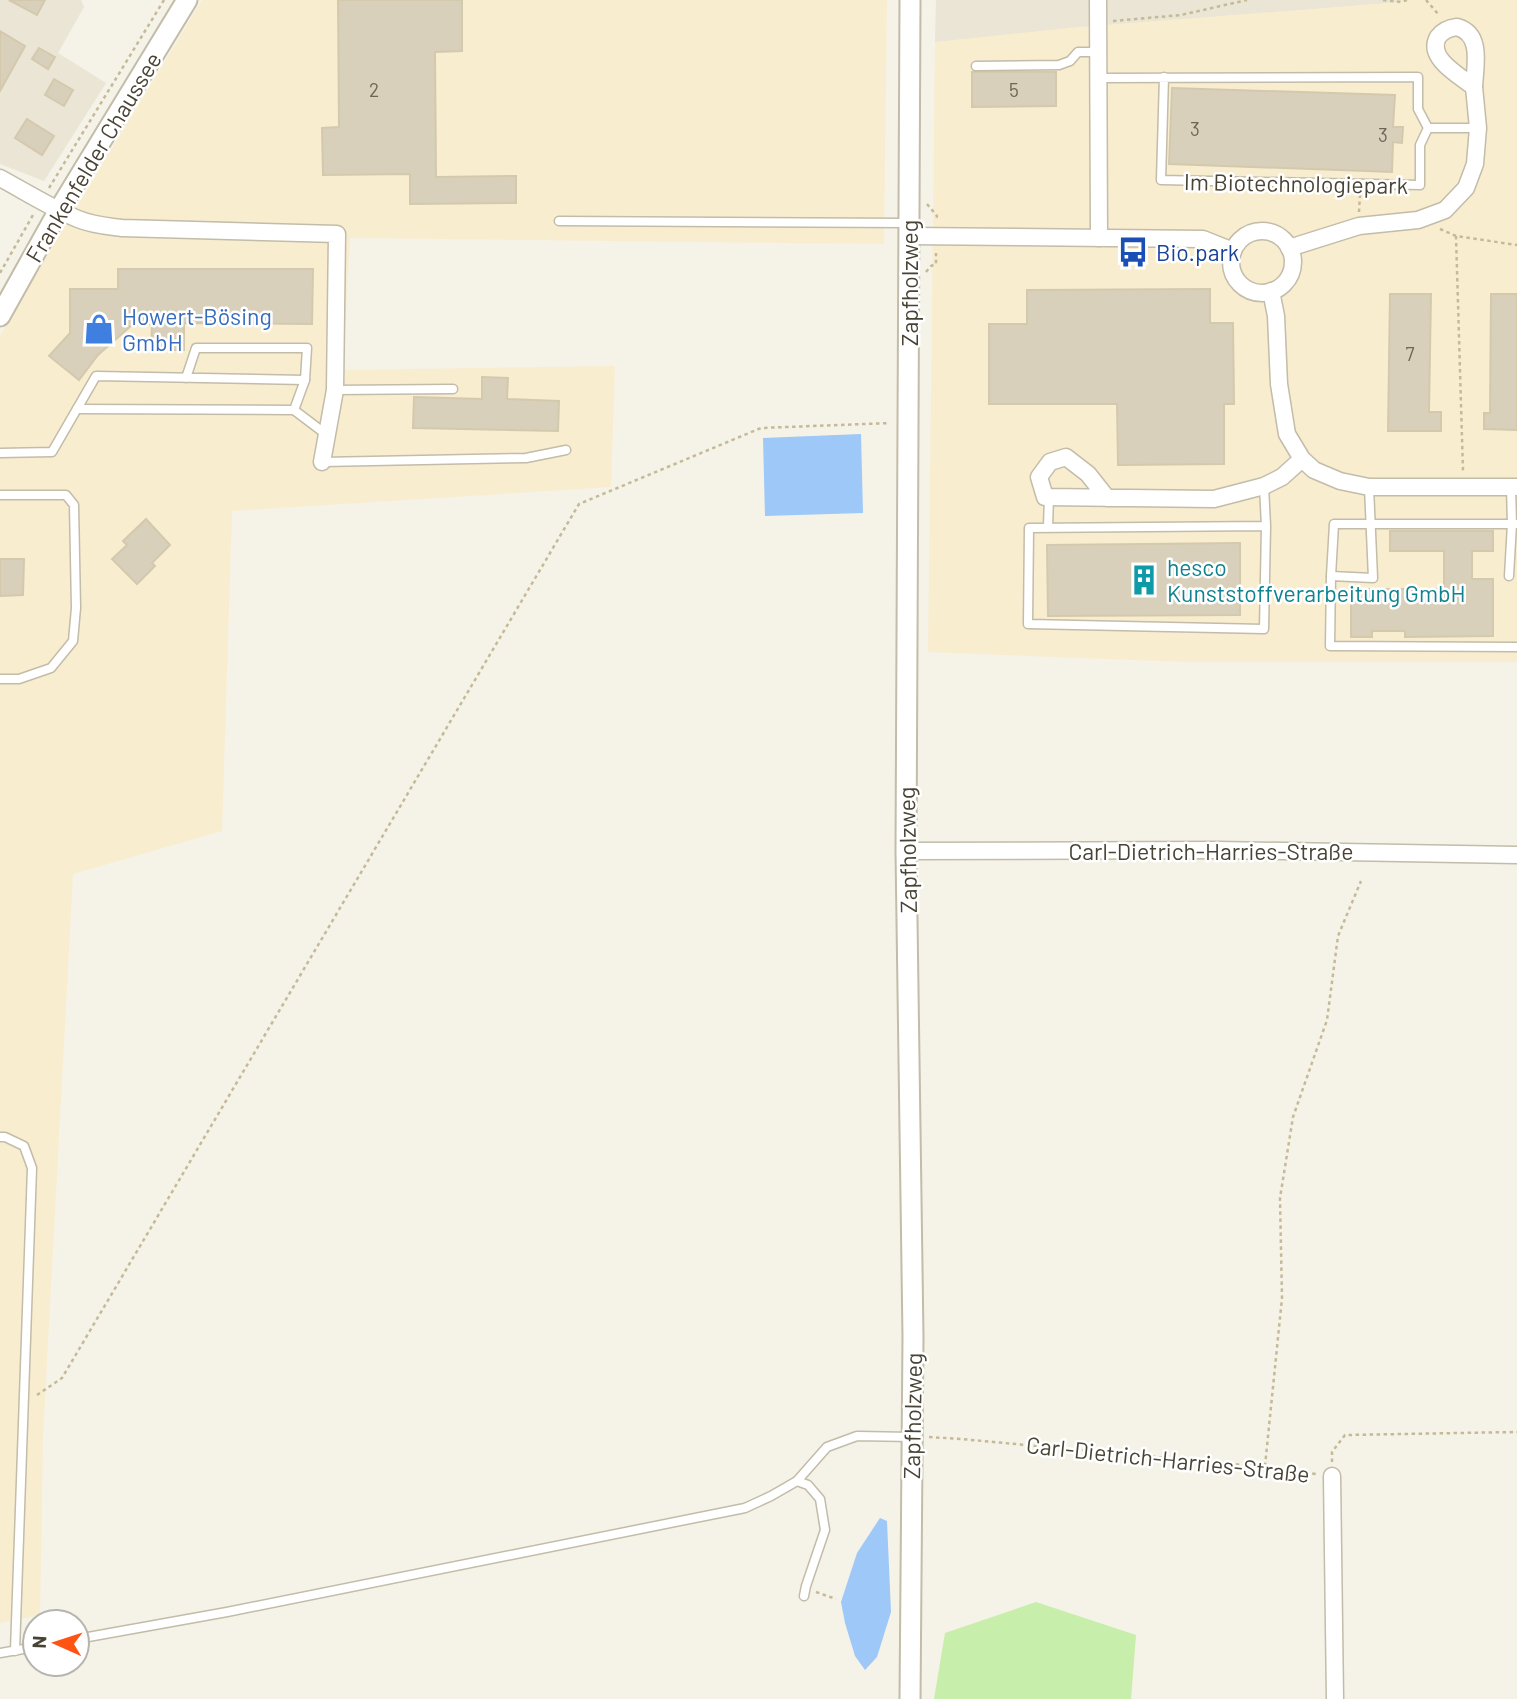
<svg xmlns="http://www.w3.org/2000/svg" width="1517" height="1699" viewBox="0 0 1517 1699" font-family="Barlow,sans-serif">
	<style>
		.residential { fill: #eae5d4 }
		.commercial { fill: #f9edd0 }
		.green { fill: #c8eeab }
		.water { fill: #9dc8f8 }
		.building { fill: #d8d0bb; stroke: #d4c9ad; stroke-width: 2 }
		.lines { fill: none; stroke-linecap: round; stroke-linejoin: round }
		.service-casing { stroke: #c2bca8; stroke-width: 11 }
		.minor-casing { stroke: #c2bca8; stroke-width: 19 }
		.tertiary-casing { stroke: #c2bca8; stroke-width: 23 }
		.path { stroke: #c5ba98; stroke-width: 2.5; stroke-dasharray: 3.5 3.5; stroke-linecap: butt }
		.service { stroke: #fff; stroke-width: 8 }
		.minor { stroke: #fff; stroke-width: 16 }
		.tertiary { stroke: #fff; stroke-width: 19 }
		.labels { text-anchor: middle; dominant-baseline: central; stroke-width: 5; stroke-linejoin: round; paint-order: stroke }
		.number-label { font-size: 19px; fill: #6d6656 }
		.street-label { font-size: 23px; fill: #494335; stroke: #fff }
		.transit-label { font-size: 23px; fill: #164399; stroke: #fff; text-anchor: start }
		.shop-label { font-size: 23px; fill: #366cbe; stroke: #fff; text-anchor: start }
		.culture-label { font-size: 23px; fill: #0d838f; stroke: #fff; text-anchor: start }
	</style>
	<rect width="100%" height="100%" fill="#f5f2e7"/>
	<g class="residential">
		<polygon points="0,0 81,0 84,7 58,53 106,83 44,181 0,164"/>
		<polygon points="936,0 1402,0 1401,2 935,42"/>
	</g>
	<g class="commercial">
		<polygon points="202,0 887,0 884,244 350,238 343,370 615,366 611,487 232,511 222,831 73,874 43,1436 40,1615 0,1623 0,336 57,239"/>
		<polygon points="1402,0 1517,0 1517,662 1185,662 928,652 935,42 1078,27 1401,2"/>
	</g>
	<polygon class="green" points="1036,1602 1136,1635 1131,1699 934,1699 945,1633"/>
	<g class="water">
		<polygon points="861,434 863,513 765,516 763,438"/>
		<polygon points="880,1518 887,1521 891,1612 877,1657 865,1670 855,1656 845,1623 841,1602 857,1553"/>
	</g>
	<g class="building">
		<polygon points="9,0 45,0 37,15"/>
		<polygon points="338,0 462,0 462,51 435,52 436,177 516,176 516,203 410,204 410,174 323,175 322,128 339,127"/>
		<polygon points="0,31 25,46 0,91"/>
		<polygon points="39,48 55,57 48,69 32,59"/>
		<polygon points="972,72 1056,72 1056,106 972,107"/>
		<polygon points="54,79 73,90 64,106 45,95"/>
		<polygon points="1172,88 1395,95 1393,127 1403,127 1402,143 1393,142 1392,172 1169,164"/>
		<polygon points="27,119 54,136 42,155 15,138"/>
		<polygon points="118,269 313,269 312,324 184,323 184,350 151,350 152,324 132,325 98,355 79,380 49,356 70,333 70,289 118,289"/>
		<polygon points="1210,289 1210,323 1233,323 1234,404 1224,404 1224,464 1118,465 1117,404 989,404 989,324 1027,324 1027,290"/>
		<polygon points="1390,294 1431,294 1429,412 1441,412 1441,431 1388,431"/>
		<polygon points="1491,294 1517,294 1517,430 1484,429 1484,413 1490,413"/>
		<polygon points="482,377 508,378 507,399 559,401 558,431 413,428 414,397 482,399"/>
		<polygon points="146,519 170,545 152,563 155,566 137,584 112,559 127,545 123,541"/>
		<polygon points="1390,531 1493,531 1493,551 1472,551 1472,579 1493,579 1493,636 1405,637 1405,631 1372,631 1372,637 1351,637 1351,589 1444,589 1444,551 1390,551"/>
		<polygon points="1240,543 1240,615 1048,616 1047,545"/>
		<polygon points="0,559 24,559 23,595 0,596"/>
	</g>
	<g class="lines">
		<g class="service-casing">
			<g id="service">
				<polyline points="976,66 1059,65 1070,61 1078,52 1099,52"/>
				<polyline points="1099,78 1418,77 1418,109 1428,128 1420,145 1420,185 1161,180 1164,77"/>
				<polyline points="1428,128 1478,128"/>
				<polyline points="559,221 909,223"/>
				<polyline points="335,390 453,389"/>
				<polyline points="77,409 294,410 327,435"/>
				<polyline points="294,410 305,380"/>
				<polyline points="0,453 52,452 96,376 305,380 307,348 196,348 186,378"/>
				<polyline points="322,462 526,458 566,450"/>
				<polyline points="1264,486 1266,526 1264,629 1028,624 1029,528 1266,526"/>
				<polyline points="1369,487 1373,578 1331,576 1330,646 1517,647"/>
				<polyline points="0,495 66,495 74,505 76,608 73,641 51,668 19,679 0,679"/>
				<polyline points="1048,527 1049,497"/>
				<polyline points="1331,576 1334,524 1517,524"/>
				<polyline points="1509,576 1512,524 1511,487"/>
				<polyline points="0,1137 5,1137 24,1146 32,1168 15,1651"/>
				<polyline points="797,1481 808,1485 820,1499 825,1530 806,1586 804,1596"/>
				<polyline points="77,1639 227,1612 745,1508 771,1496 797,1481 827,1447 857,1436 912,1437"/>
				<polyline points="0,1653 35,1647"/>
			</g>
		</g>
		<g class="minor-casing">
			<g id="minor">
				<polyline points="1098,0 1099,238"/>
				<path d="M1457,27C1483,34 1475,66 1474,87C1460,76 1426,58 1438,37C1443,30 1449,28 1457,27Z"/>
				<path d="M0,178C26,192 51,208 78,219C92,225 107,226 122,228L337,234L335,390L322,462"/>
				<circle cx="1262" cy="262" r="31"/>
				<polyline points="909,236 1203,239 1233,251"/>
				<polyline points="1289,248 1359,226 1418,220 1445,210 1466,188 1475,164 1478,128 1474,87"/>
				<polyline points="1271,291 1276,316 1279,384 1287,434 1302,459 1314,470 1340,481 1369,487 1517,487"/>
				<polyline points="1107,498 1088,474 1066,457 1050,462 1039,477 1045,497 1214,499 1264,486 1282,477 1302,459"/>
				<polyline points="906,851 1218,850 1517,855"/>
				<polyline points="1332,1476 1335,1699"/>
			</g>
		</g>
		<g class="tertiary-casing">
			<g id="tertiary">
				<polyline points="0,316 59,210 187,0"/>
				<polyline points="910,1699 913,1337 906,851 910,0"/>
			</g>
		</g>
		<g class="path">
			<polyline points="1383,0 1401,2 1407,0"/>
			<polyline points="1426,0 1439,15"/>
			<polyline points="1113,21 1181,15 1247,0"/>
			<polyline points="49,188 164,0"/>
			<polyline points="927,204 937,216 936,221"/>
			<polyline points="1359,212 1360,194"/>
			<polyline points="1440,229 1456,236 1517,245"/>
			<polyline points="1456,236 1463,471"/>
			<polyline points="926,272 931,266 936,264 936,253"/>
			<polyline points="0,273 33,215"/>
			<polyline points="37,1395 62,1378 579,504 761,428 890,423"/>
			<polyline points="929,1437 961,1439 1265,1467 1316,1474"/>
			<polyline points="1332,1462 1332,1452 1345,1435 1517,1432"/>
			<polyline points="1265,1466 1282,1298 1280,1198 1293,1117 1327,1020 1338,936 1361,881"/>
			<polyline points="816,1592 836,1599"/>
		</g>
		<use href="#service" class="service"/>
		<use href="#minor" class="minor"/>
		<use href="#tertiary" class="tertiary"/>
	</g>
	<defs>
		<g id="bus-bare" transform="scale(2.415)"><path d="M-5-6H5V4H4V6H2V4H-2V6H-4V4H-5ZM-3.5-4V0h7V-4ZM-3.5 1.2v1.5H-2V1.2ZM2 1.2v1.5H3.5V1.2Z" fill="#1a4fb4" stroke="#fff" stroke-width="2.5" paint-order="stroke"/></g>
		<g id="shop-bare" transform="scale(2.415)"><path d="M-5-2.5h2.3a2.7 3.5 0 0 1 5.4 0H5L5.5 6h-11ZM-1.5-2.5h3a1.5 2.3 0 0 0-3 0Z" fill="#3f7fe0" stroke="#fff" stroke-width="2.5" paint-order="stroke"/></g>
		<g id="building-bare" transform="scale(2.415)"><path d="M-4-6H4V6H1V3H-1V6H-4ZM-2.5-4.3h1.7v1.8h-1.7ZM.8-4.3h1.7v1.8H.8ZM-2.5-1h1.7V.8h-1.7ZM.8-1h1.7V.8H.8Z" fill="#0f9aa8" stroke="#fff" stroke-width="2.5" paint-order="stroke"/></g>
	</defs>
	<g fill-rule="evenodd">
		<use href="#bus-bare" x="1133" y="252"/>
		<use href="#shop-bare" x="99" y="329"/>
		<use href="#building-bare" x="1144" y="580"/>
	</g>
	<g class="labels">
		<g class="number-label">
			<text x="374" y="89">2</text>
			<text x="1014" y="89">5</text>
			<text x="1195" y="128">3</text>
			<text x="1383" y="134">3</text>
			<text x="1410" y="353">7</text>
		</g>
		<g class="street-label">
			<text transform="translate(93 157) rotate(-59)">Frankenfelder Chaussee</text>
			<text transform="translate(1296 183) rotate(1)">Im Biotechnologiepark</text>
			<text transform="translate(909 283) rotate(-90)">Zapfholzweg</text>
			<text transform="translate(907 850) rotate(-91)">Zapfholzweg</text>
			<text x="1211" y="851">Carl-Dietrich-Harries-Straße</text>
			<text transform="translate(912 1416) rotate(-89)">Zapfholzweg</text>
			<text transform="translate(1168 1459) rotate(6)">Carl-Dietrich-Harries-Straße</text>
		</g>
		<g class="transit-label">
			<text x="1156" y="252">Bio.park</text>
		</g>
		<g class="shop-label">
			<text x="122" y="316">Howert-Bösing<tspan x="122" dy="26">GmbH</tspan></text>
		</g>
		<g class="culture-label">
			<text x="1167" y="567">hesco<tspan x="1167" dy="26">Kunststoffverarbeitung GmbH</tspan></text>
		</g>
	</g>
	<g transform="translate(56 1643) rotate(273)"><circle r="33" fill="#ffffff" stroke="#b6b4ae" stroke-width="2"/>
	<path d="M0-5L12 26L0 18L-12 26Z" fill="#ff5314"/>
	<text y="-10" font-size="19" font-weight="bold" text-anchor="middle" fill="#494335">N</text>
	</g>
</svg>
